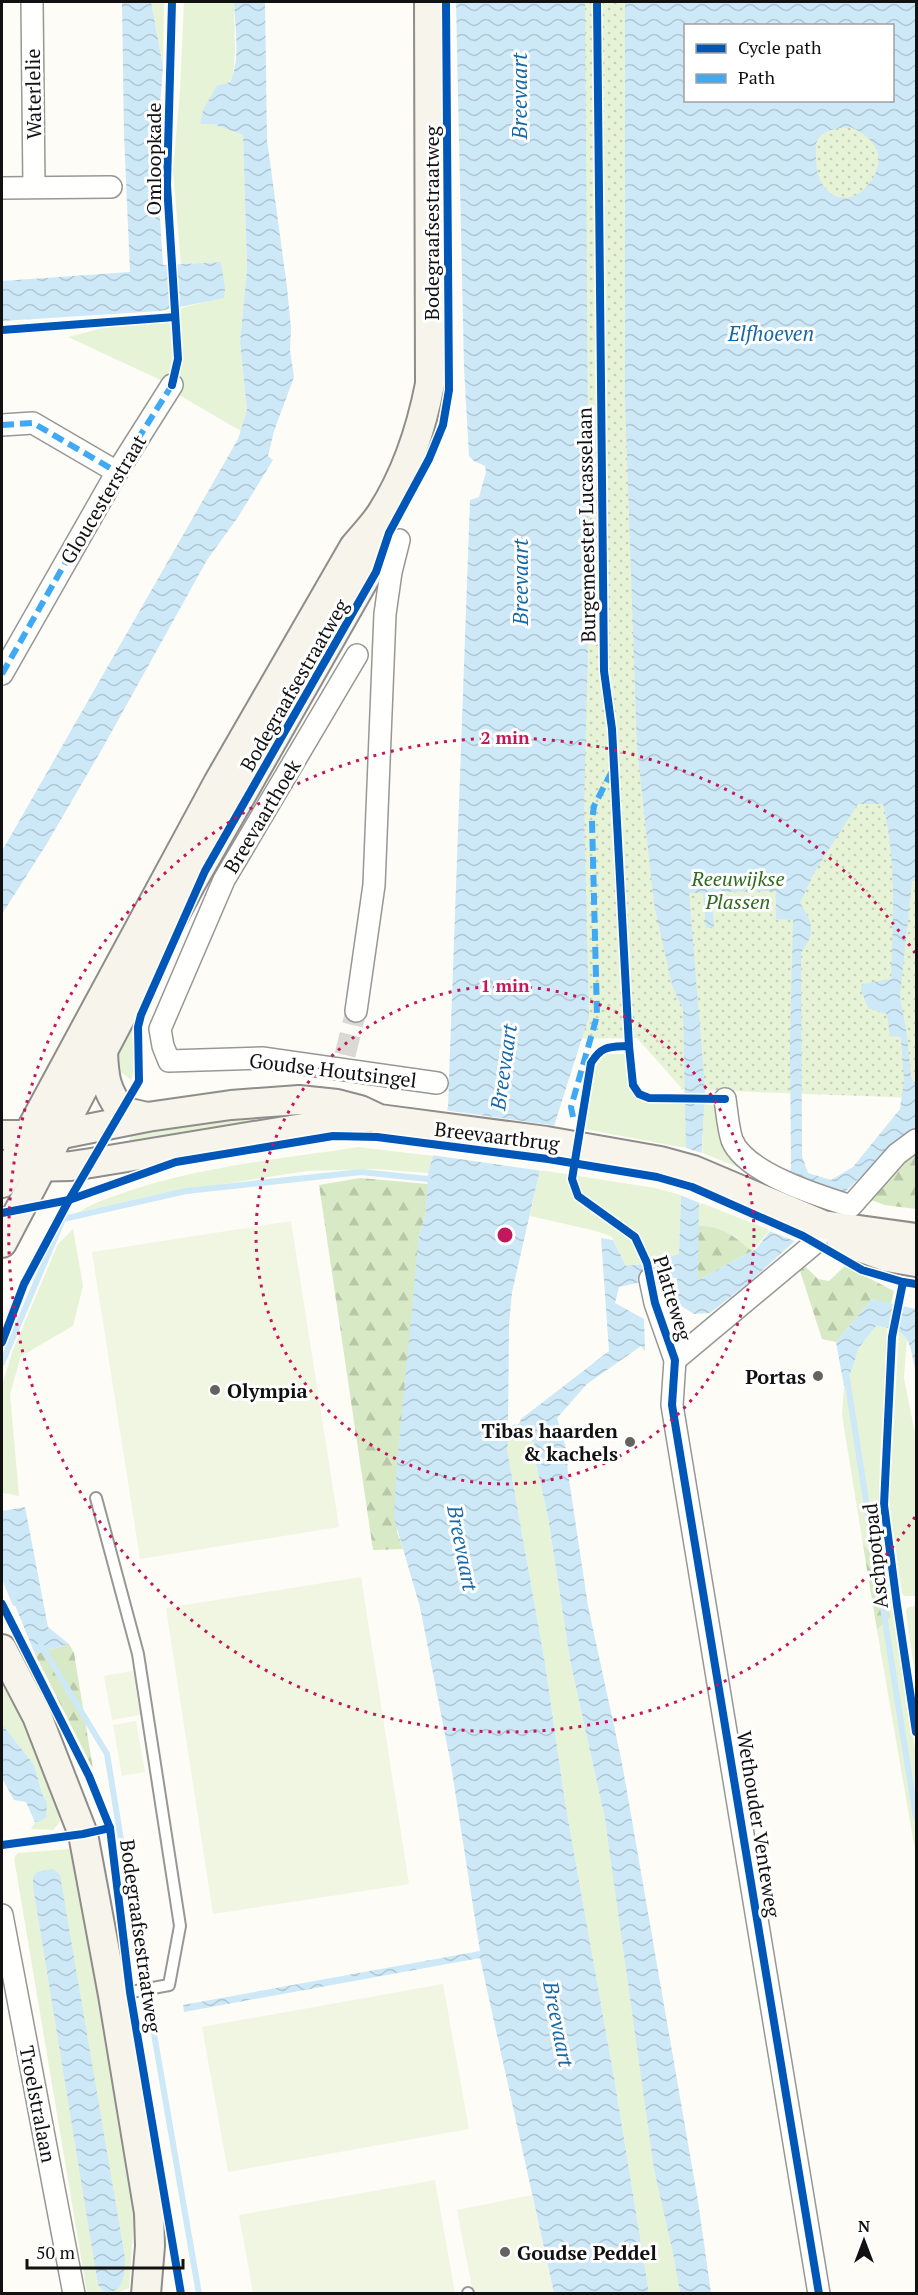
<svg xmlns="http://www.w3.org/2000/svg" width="918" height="2295" viewBox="0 0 918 2295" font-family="'PT Serif',serif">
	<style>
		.grass { fill: #e7f3d7; fill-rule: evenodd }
		.forest { fill: url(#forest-firs) }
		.park { fill: url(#park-dots); fill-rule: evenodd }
		.pitch { fill: #f0f6e1 }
		.water { fill: url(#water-waves); fill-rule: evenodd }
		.pier { fill: #fdfcf7 }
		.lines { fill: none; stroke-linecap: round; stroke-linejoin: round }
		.stream { stroke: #cde8f7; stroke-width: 6 }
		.street-tunnel { stroke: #dad9d4; stroke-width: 21; stroke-dasharray: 21 10; stroke-linecap: butt }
		.lane-casing { stroke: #979795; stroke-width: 14 }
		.street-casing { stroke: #979795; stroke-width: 24 }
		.secondary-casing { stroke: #8e8d8b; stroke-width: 32 }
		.lane { stroke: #fffffe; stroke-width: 10 }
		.street { stroke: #fffffe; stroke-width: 21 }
		.secondary { stroke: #f6f4eb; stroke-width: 28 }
		.quiet { stroke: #3fa9f5; stroke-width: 6; stroke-dasharray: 12 6; stroke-linecap: butt }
		.cycleway-casing { stroke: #fff; stroke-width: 11 }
		.cycleway { stroke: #0057b8; stroke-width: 8 }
		.ring { fill: none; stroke: #c2185b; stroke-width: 3; stroke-dasharray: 3 6 }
		.poi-dot { fill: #646362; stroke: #fff; stroke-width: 2 }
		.labels { text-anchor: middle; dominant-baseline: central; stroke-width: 6; stroke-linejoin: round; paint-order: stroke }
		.street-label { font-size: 20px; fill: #111; stroke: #fff }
		.park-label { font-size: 20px; font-style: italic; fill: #2f6b1f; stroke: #fff }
		.poi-label { font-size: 20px; font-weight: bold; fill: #111; stroke: #fff; text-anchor: end }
		.water-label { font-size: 21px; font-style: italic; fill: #1768a6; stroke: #fff }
		.centre { fill: #c2185b; stroke: #fff; stroke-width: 3 }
		.ring-label { font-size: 18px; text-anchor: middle; font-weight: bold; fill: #c2185b; stroke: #fff; stroke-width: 6; stroke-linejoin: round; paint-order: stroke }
	</style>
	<defs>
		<pattern id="forest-firs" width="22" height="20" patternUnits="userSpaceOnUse" patternTransform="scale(1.5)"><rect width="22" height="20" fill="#d8eac5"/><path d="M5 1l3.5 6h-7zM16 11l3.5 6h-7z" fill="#b8c8a8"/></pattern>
		<pattern id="park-dots" width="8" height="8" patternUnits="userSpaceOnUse" patternTransform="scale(1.5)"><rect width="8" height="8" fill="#e7f3d7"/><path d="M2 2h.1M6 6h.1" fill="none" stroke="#c5cfb8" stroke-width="1.8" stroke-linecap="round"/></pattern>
		<pattern id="water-waves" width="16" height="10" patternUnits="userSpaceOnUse" patternTransform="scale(1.5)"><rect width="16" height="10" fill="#cde8f7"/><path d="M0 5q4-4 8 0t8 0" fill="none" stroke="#afc6d3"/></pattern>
	</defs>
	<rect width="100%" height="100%" fill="#fdfcf7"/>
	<g class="grass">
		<polygon points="151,2 164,2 163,67"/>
		<polygon points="184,2 234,2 235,52 233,76 200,123 213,124 243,135 247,268 240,342 247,410 241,431 179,395 182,390 68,337 224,297 221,262 181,264 173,171 180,91"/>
		<polygon points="136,1014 132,1034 135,1066 131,1080 121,1072 114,1075 111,1066"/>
		<path d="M605,1054H626C630,1110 634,1101 686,1103V1148L583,1129L595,1068Z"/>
		<polygon points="704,1104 716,1105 743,1169 702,1153"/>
		<polygon points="262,1114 359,1114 127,1144 132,1135"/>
		<path d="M358,1147L434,1156L428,1173L374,1169L307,1171L159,1194L79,1212C94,1202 112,1197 129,1191C202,1166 282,1159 358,1147Z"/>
		<polygon points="540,1170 655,1188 681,1195 679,1254 652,1262 626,1266 612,1237 596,1231 530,1216"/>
		<path d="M699,1202L770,1230L752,1251C733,1236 723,1227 698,1226Z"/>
		<polygon points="73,1229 83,1286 73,1326 21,1356 10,1394 19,1496 3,1493 2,1385 13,1350 58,1244"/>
		<polygon points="876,1326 887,1327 887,1355 880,1458 879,1513 916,1756 916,1856 877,1630 891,1617 879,1584 880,1558 863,1545 842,1415 844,1386 853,1367 858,1349"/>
		<polygon points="899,1332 907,1338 904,1378 916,1439 916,1596 904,1596 902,1593 889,1502"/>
		<polygon points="519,1435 523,1439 534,1442 536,1464 548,1517 570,1660 605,1819 680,2293 649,2293 615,2083 565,1802 545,1663 507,1449 509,1436"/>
		<polygon points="916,1605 916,1683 906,1612 907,1608"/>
		<path d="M2,1683C29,1730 51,1767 60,1822L53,1830L31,1829L35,1822H39L47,1802L43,1796L34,1765L2,1724Z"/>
		<path d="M70,1849L91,1924L134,2194V2220L129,2288L117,2293H87L14,1858L18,1853ZM83,2188L104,2292L98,2285Z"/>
	</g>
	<g class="forest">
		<polygon points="916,1145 916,1209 885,1205 871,1200 893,1168"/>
		<polygon points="360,1178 428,1184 426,1212 419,1236 397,1532 403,1549 373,1550 319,1185"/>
		<path d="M698,1226C723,1226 733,1236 752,1251L698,1280Z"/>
		<polygon points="805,1266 818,1279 829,1281 845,1266 894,1291 891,1304 872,1299 836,1342 822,1339 800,1271"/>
		<polygon points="863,1545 880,1558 879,1584 891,1617 877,1630"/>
		<polygon points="69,1644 74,1653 93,1769 35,1654"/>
	</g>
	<path class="park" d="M557,2H916V1098L705,1090L685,1092L637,1038L553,1039ZM686,26H892V100H686Z"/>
	<g class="pitch">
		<polygon points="291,1221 339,1527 140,1559 92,1252"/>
		<polygon points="361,1577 409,1884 213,1914 166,1608"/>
		<polygon points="133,1671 140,1715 112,1720 104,1676"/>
		<polygon points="136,1721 145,1772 122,1776 113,1725"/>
		<polygon points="443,1984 469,2129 228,2172 202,2027"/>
		<polygon points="435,2180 455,2293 253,2293 239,2215"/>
		<polygon points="532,2195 554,2293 473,2293 457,2210"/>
	</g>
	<g class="water">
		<polygon points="122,2 151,2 163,67 156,156 163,265 221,262 225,288 224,298 160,311 2,321 2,281 130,272 124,135"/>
		<path d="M234,2H265L267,140L287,287L291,328L290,350L294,377L274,431L268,456L273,460L238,517L207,560L102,749L46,845L2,914V851L238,439L247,410L240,342L247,268L243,135L213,124H200L203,110L217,86L230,82C241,60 235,26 234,2Z"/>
		<polygon points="456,2 585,2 589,607 584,807 589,1016 540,1170 512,1292 509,1326 508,1426 519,1424 521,1419 609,1351 601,1238 613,1240 626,1266 643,1264 646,1281 619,1287 615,1303 644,1319 645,1351 641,1346 587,1384 557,1418 566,1448 568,1473 588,1606 622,1763 698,2201 711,2293 680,2293 673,2253 654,2169 605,1819 570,1660 548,1517 536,1464 534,1442 523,1439 519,1435 509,1436 507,1449 545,1663 565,1802 615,2083 649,2293 554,2293 480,1958 184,2012 183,2005 480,1951 451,1765 420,1607 394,1518 397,1462 419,1236 426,1212 428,1173 448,1107 470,500 479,497 486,472 485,466 474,461 469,456 464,367"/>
		<path d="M625,2H916V881H912L900,996L907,1036L911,1077L916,1086V1129L892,1146L796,1240L748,1283L710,1313L694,1314L678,1304L677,1278L655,1277L652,1262L679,1254L681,1195L686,1148L683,1009L672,985L654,904L637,747L625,397ZM686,26H892V100H686ZM850,127C874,137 888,156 871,181C848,214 816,195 816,159C816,153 815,146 817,141C823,129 839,128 850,127ZM858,804H883C897,862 893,920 891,979L862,984L861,990L868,1008L887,1014L890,1036L901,1037L904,1080L900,1109L853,1167L831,1180L808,1173L802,1156L801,953C816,933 813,923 800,903L815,871ZM776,891V919L793,920L790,1043L791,1167L781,1217L756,1249L698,1280L699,1202L705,1090L689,893H703L706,928L714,927L712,892Z"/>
		<path d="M872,1299L916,1309V1373C909,1342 912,1330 876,1326L858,1349L853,1367L844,1386L836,1342Z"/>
		<polygon points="25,1507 48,1627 69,1644 35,1654 8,1588 2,1563 2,1511"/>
		<polygon points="2,1724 34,1765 43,1796 47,1802 46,1817 39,1822 35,1822 26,1802 14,1800 2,1778"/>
		<path d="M53,1869L60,1875L125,2258C124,2274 125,2294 104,2292L98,2285L33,1886V1877L37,1872Z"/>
	</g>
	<g class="pier">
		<polygon points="444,1110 557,1126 543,1171 431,1155"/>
		<polygon points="683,1147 705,1154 702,1204 678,1194"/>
		<polygon points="784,1188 830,1209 797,1242 767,1230 778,1216"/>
	</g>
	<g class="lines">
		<g class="stream">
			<polyline points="2,1363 63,1219 186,1191 361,1172 428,1179"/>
			<polyline points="846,1373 916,1818"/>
			<polyline points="2,1571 15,1603"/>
			<polyline points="41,1645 107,1754 143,1974"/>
			<polyline points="149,2005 199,2294"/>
		</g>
		<polyline class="street-tunnel" points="345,1055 356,1011"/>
		<g class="lane-casing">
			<g id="lane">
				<polyline points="96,1498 138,1654 180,1926 169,1985 115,1995"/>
				<polyline points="468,2293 468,2294"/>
			</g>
		</g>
		<g class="street-casing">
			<g id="street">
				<polyline points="32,2 34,187"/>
				<polyline points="2,188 111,187"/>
				<polyline points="2,425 33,423 117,472"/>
				<polyline points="357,655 224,880 160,1029 163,1046 169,1061 262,1058 437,1083"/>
				<polyline points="2,674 117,472 172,385"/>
				<polyline points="356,1011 374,885 385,614 391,572 399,540"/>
				<path d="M725,1099C727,1112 728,1128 732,1140C745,1173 819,1196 851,1206L897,1154L916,1140"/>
				<polyline points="650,1279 655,1303 675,1360 672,1405 819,2294"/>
				<polyline points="675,1360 815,1243 823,1225"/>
				<polyline points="2,1915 74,2294"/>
			</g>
		</g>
		<g class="secondary-casing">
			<g id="secondary">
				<path d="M103,1052C104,1079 106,1089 121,1111L147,1117"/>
				<polyline points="2,1135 57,1135 147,1117 231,1105 299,1100 337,1104 360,1110 379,1119 546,1141 660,1161 693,1170 823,1225 916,1238"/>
				<polyline points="27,1167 71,1166 91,1163 370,1117"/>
				<path d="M2,1183L218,783L354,547C363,536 373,526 381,514C406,475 421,430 430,384L429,2"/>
				<polyline points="841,1240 887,1257 916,1262"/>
				<polyline points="2,1243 190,885 366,576 379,523"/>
				<polyline points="2,1649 37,1716 83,1834 113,1995 149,2213 150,2246 146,2294"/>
			</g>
		</g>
		<use href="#lane" class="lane"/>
		<use href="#street" class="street"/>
		<use href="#secondary" class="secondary"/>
		<g class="quiet">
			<polyline points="2,425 33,423 117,472"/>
			<polyline points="2,674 117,472 172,385"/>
			<polyline points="573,1117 571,1107 597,1016 592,820 594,806 612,771"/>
		</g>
		<g class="cycleway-casing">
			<g id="cycleway">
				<polyline points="597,2 604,671 612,729 629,1046 633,1085 639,1094 649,1098 725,1099"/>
				<polyline points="2,330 175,317"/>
				<polyline points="172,385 178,359 167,185 172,2"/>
				<path d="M629,1046C610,1047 602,1045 591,1063L572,1179L578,1196L635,1237L647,1263L655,1303L675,1360L672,1405L819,2294"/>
				<polyline points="2,1213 69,1200 176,1162 333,1136 377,1137 548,1159 657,1177 692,1187 803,1236 862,1270 903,1282 916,1284"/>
				<polyline points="903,1282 892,1337 884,1505 897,1605 916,1732"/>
				<polyline points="2,1342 24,1284 69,1200 139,1081 138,1027 141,1015 205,871 376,572 389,533 429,459 443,425 449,390 446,2"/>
				<polyline points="2,1604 89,1776 110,1828 130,1992 181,2294"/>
				<polyline points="2,1845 83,1834 110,1828"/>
			</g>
		</g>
		<use href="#cycleway" class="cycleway"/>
	</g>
	<g class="ring">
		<circle cx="505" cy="1235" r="249"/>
		<path d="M915 1517A497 497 0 1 1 915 953"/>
	</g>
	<g class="poi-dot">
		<circle cx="818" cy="1376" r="6"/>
		<circle cx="215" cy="1390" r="6"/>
		<circle cx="630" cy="1442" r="6"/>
		<circle cx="505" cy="2252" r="6"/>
	</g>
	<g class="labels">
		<g class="street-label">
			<text transform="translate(33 94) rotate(-91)">Waterlelie</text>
			<text transform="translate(153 159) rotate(-90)">Omloopkade</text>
			<text transform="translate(431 223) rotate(-90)">Bodegraafsestraatweg</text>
			<text transform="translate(103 499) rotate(-59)">Gloucesterstraat</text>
			<text transform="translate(586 525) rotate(-91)">Burgemeester Lucasselaan</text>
			<text transform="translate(294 685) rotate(-60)">Bodegraafsestraatweg</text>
			<text transform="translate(262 816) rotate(-59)">Breevaarthoek</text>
			<text transform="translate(333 1070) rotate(7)">Goudse Houtsingel</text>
			<text transform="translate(497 1136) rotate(7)">Breevaartbrug</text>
			<text transform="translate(673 1298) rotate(73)">Platteweg</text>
			<text transform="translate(875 1556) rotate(-96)">Aschpotpad</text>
			<text transform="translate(759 1824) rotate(81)">Wethouder Venteweg</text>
			<text transform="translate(141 1936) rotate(82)">Bodegraafsestraatweg</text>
			<text transform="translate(38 2104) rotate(79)">Troelstralaan</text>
		</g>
		<g class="park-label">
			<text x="738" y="878">Reeuwijkse<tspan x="738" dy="23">Plassen</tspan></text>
		</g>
		<g class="poi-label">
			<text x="806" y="1376">Portas</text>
			<text x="227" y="1390" text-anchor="start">Olympia</text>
			<text x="618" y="1430">Tibas haarden<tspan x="618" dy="23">&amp; kachels</tspan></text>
			<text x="517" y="2252" text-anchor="start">Goudse Peddel</text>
		</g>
		<g class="water-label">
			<text transform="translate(519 96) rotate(-90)">Breevaart</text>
			<text x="771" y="333">Elfhoeven</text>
			<text transform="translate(520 582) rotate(-90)">Breevaart</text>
			<text transform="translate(503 1067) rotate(-82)">Breevaart</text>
			<text transform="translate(463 1548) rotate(79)">Breevaart</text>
			<text transform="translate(559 2024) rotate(79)">Breevaart</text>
		</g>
	</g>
	<circle cx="505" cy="1235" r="9" class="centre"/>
	<g class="ring-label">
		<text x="505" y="744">2 min</text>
		<text x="505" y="992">1 min</text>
	</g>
	<rect width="918" height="2295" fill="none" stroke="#111111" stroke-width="6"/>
	<rect x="684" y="24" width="210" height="78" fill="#ffffff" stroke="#a0a0a0" stroke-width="1.5"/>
	<rect x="696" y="44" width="30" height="9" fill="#0057b8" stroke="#a0a0a0" stroke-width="1.5"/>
	<text x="738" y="54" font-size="18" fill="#111111">Cycle path</text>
	<rect x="696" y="74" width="30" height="9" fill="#3fa9f5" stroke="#a0a0a0" stroke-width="1.5"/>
	<text x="738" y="84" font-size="18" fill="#111111">Path</text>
	<g transform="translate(864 2241)" stroke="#ffffff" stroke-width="4.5" paint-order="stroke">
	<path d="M0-4.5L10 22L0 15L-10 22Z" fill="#111111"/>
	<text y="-9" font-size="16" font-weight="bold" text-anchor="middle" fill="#111111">N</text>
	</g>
	<path d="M27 2259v9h156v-9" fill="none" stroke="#111111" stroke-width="3"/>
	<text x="36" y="2259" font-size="18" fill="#111111" stroke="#ffffff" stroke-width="4.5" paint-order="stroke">50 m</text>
</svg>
